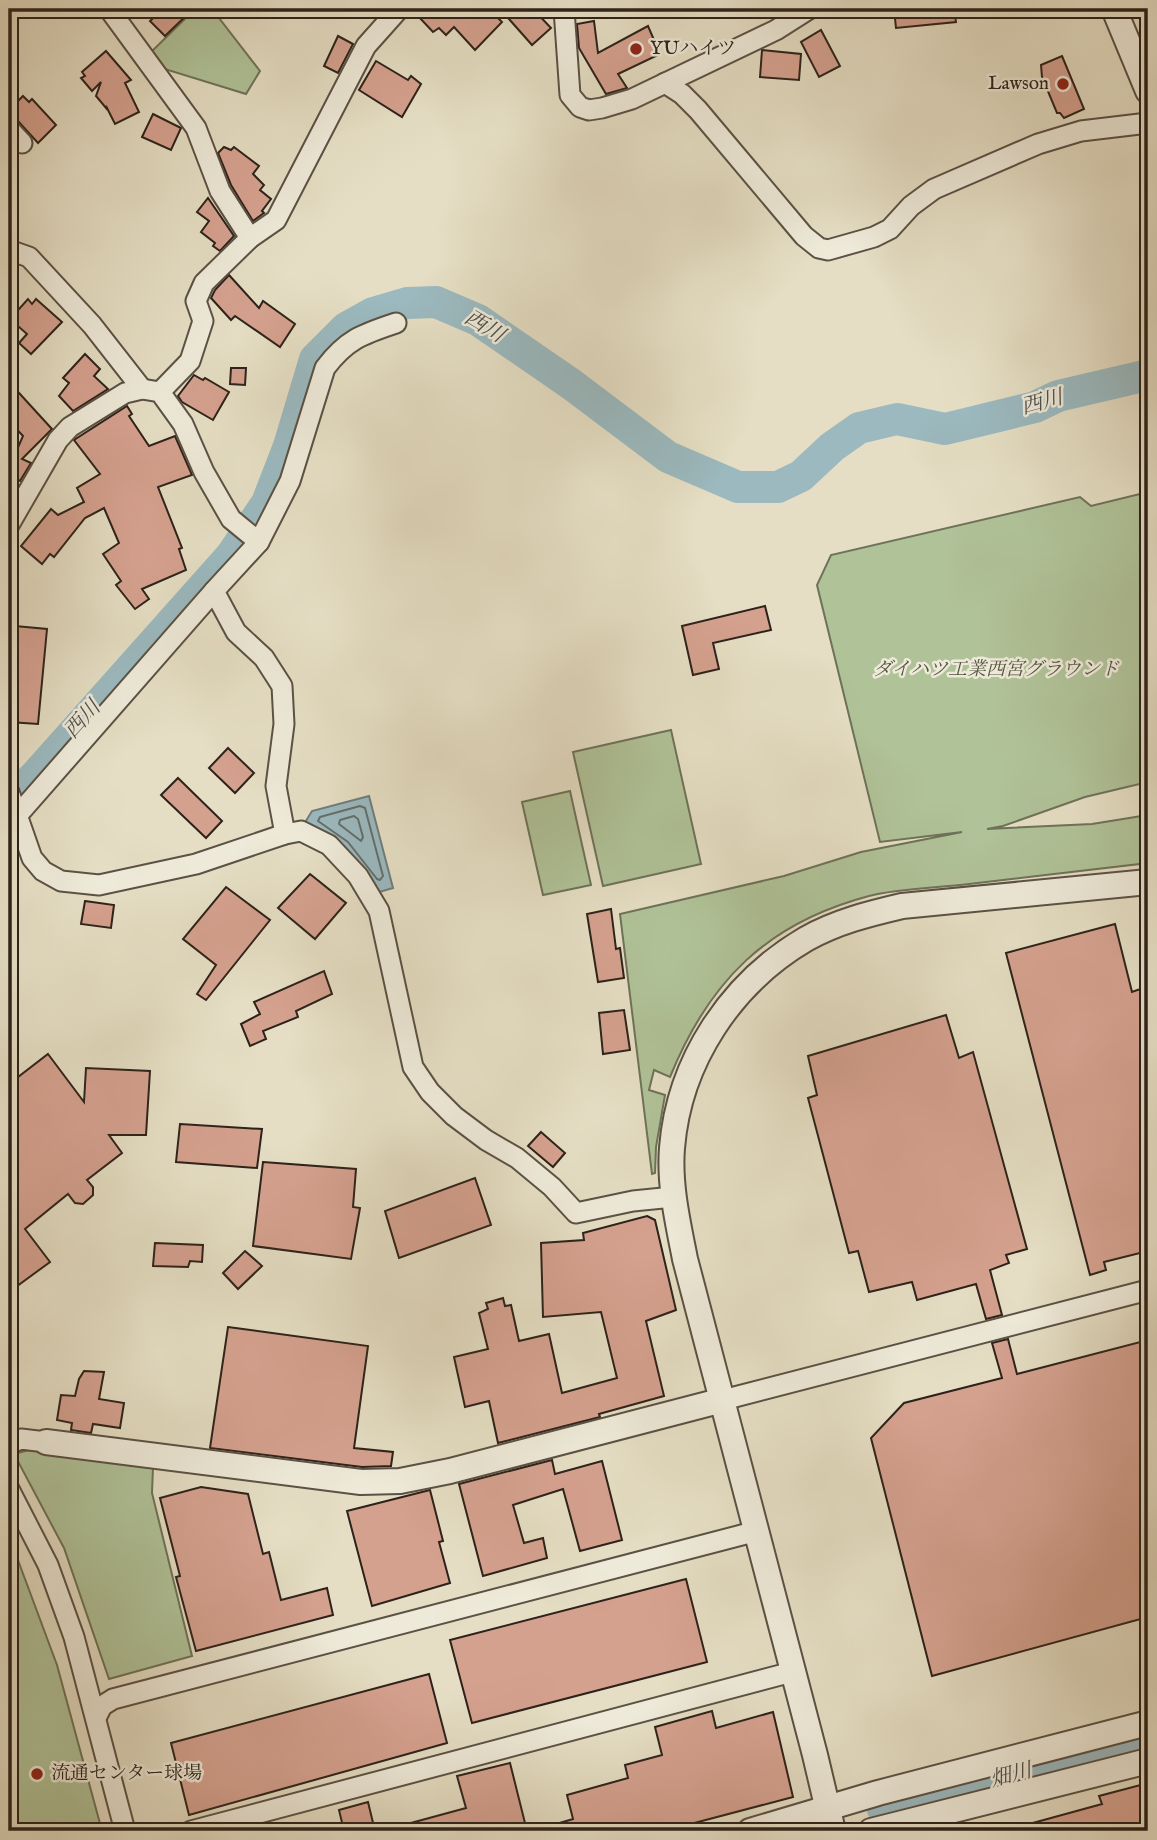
<svg xmlns="http://www.w3.org/2000/svg" width="1157" height="1840" viewBox="0 0 1157 1840" font-family="'IM FELL English','Noto Serif JP',serif">
	<style>
		.green { fill: #b0c298; stroke: #6e7259; stroke-width: 2 }
		.water { fill: #9bb9bf; stroke: #6f7d7d; stroke-width: 2 }
		.lines { fill: none; stroke-linecap: round; stroke-linejoin: round }
		.shore { stroke: #646e6c; stroke-width: 2 }
		.river { stroke: #9bb9bf; stroke-width: 32 }
		.building { fill: #d5a18f; stroke: #2d221a; stroke-width: 2 }
		.minor-casing { stroke: #5b5144; stroke-width: 23 }
		.tertiary-casing { stroke: #5b5144; stroke-width: 28 }
		.minor { stroke: #eeead9; stroke-width: 19 }
		.tertiary { stroke: #eeead9; stroke-width: 24 }
		.poi-dot { fill: #8f2418; stroke: #eeead9; stroke-width: 2.5 }
		.labels { text-anchor: middle; dominant-baseline: central; stroke-width: 5; stroke-linejoin: round; paint-order: stroke }
		.poi-label { font-size: 19px; fill: #2d221a; stroke: #eeead9; text-anchor: start }
		.park-label { font-size: 19px; font-style: italic; fill: #545240; stroke: #eeead9 }
		.water-label { font-size: 21px; font-style: italic; fill: #4e4f4c; stroke: #eeead9 }
	</style>
	<rect width="100%" height="100%" fill="#e5dec4"/>
	<filter id="stains"><feTurbulence type="fractalNoise" baseFrequency=".00286" numOctaves="4"/><feColorMatrix values="0 0 0 0 .2 0 0 0 0 .09 0 0 0 0 .02 0 0 0 .5 -.17"/></filter>
	<radialGradient id="worn" r=".72"><stop offset=".6" stop-color="#630" stop-opacity="0"/><stop offset="1" stop-color="#630" stop-opacity=".3"/></radialGradient>
	<g class="green">
		<polygon points="195,9 212,9 260,71 246,94 158,67 149,54"/>
		<path d="M1148,492V782L1085,797L1003,826L987,829L1092,824L1148,815V863C1088,870 1029,877 969,884C937,888 899,888 869,896C767,923 709,981 670,1077L654,1070L649,1090L665,1095L656,1147L655,1173L652,1174L620,914L784,876L861,852L962,832L880,842L817,585L831,555L1080,497L1091,506Z"/>
		<polygon points="671,730 701,864 603,886 573,752"/>
		<polygon points="570,791 591,885 543,895 522,802"/>
		<polygon points="29,1450 153,1467 152,1493 192,1656 109,1679 64,1548 14,1454"/>
		<polygon points="9,1536 57,1665 102,1831 9,1831"/>
	</g>
	<polygon class="water" points="369,796 393,888 376,893 304,824 312,811"/>
	<g class="lines">
		<g class="shore">
			<polygon points="360,806 365,808 383,876 380,880 377,879 348,842 318,821 320,817"/>
			<polygon points="354,816 358,819 363,837 361,841 339,824 340,820"/>
		</g>
		<g class="river">
			<polyline points="9,801 35,776 231,556 267,503 289,446 315,359 346,328 373,313 407,303 436,302 478,320 571,384 668,457 738,487 778,487 801,476 832,447 859,428 897,419 945,429 1035,407 1058,396 1148,375"/>
			<polyline points="883,1809 1140,1743"/>
		</g>
	</g>
	<g class="building">
		<polygon points="163,9 193,9 165,36 150,21"/>
		<polygon points="425,9 466,9 474,17 483,9 489,9 502,22 475,50 454,27 446,35 439,28 433,32 418,16"/>
		<polygon points="520,9 533,9 551,28 532,45 509,19"/>
		<polygon points="894,9 954,9 956,22 896,28"/>
		<polygon points="594,21 598,53 648,26 660,54 618,74 627,88 606,94 579,48 577,24"/>
		<polygon points="821,30 840,66 819,77 801,42"/>
		<polygon points="338,36 353,44 338,73 324,66"/>
		<polygon points="762,50 801,54 799,80 760,77"/>
		<polygon points="106,51 131,80 125,83 139,112 115,124 106,106 106,108 96,96 101,82 92,91 81,78 85,76 82,72"/>
		<polygon points="1062,56 1084,109 1064,118 1060,113 1057,113 1042,77 1041,65"/>
		<polygon points="376,61 408,80 411,76 421,84 402,117 359,90"/>
		<polygon points="23,96 29,102 32,99 56,125 38,143 18,121 9,114 9,110"/>
		<polygon points="153,114 181,128 171,150 142,137"/>
		<polygon points="224,147 231,150 234,147 259,166 253,174 264,185 260,190 271,199 262,211 264,213 253,221 231,185 218,153"/>
		<polygon points="208,198 234,236 220,251 213,246 215,243 201,232 209,221 197,212"/>
		<polygon points="229,275 259,308 263,301 295,324 280,347 235,316 231,320 211,298 215,290"/>
		<polygon points="28,299 32,304 36,299 62,322 31,354 19,343 27,334 10,319"/>
		<polygon points="85,354 100,369 94,376 108,389 73,411 59,396 69,383 63,378"/>
		<polygon points="231,368 246,368 245,385 230,384"/>
		<polygon points="194,375 203,380 205,378 229,392 213,420 182,402 178,396"/>
		<polygon points="9,382 52,429 22,459 31,463 20,481 9,475 9,468 23,436 9,421"/>
		<polygon points="127,406 132,414 129,416 149,446 175,436 192,475 158,487 182,548 179,549 186,570 142,589 149,599 135,609 116,585 121,581 103,554 119,543 104,508 85,518 54,557 50,554 42,564 21,546 51,509 58,515 84,502 77,488 100,474 74,440"/>
		<polygon points="765,606 771,630 713,643 719,669 693,675 682,626"/>
		<polygon points="15,626 47,629 38,724 9,722 9,693"/>
		<polygon points="228,748 254,773 235,793 209,768"/>
		<polygon points="178,778 222,821 206,838 161,795"/>
		<polygon points="310,874 346,903 315,939 278,908"/>
		<polygon points="226,887 270,920 206,1000 197,994 216,965 183,939"/>
		<polygon points="85,901 114,905 111,928 81,924"/>
		<polygon points="611,909 616,949 620,948 624,978 598,982 587,914"/>
		<polygon points="1115,924 1132,992 1143,988 1148,1007 1148,1251 1104,1262 1106,1270 1090,1275 1006,953"/>
		<polygon points="324,971 332,994 296,1011 298,1017 263,1031 266,1039 250,1046 241,1024 260,1014 254,1002"/>
		<polygon points="624,1010 630,1050 603,1054 599,1013"/>
		<polygon points="946,1015 959,1058 973,1052 1027,1249 1006,1255 1009,1263 990,1270 1002,1315 986,1319 976,1284 917,1300 912,1282 869,1292 858,1251 849,1253 808,1098 817,1095 808,1056"/>
		<polygon points="48,1054 84,1102 86,1068 150,1071 146,1135 109,1135 122,1153 87,1180 93,1187 93,1195 83,1204 75,1203 68,1194 25,1229 50,1262 9,1292 9,1084"/>
		<polygon points="180,1124 262,1129 257,1168 176,1162"/>
		<polygon points="541,1132 565,1153 553,1167 528,1146"/>
		<polygon points="263,1162 356,1169 353,1207 360,1208 351,1259 253,1246"/>
		<polygon points="475,1178 491,1225 399,1258 385,1211"/>
		<polygon points="647,1216 655,1220 676,1310 646,1321 664,1396 599,1414 600,1417 498,1443 489,1401 465,1407 454,1357 488,1349 479,1313 488,1309 486,1303 503,1298 505,1306 511,1305 519,1341 549,1334 562,1393 617,1378 601,1312 543,1317 541,1243 584,1240 583,1233"/>
		<polygon points="155,1243 203,1245 202,1262 190,1261 188,1267 153,1266"/>
		<polygon points="245,1251 262,1266 238,1289 223,1273"/>
		<polygon points="228,1327 368,1346 354,1448 393,1452 391,1466 362,1467 210,1448"/>
		<polygon points="1008,1339 1017,1374 1148,1340 1148,1617 932,1676 871,1438 904,1403 1002,1378 992,1343"/>
		<polygon points="84,1371 104,1372 99,1399 124,1403 120,1428 93,1424 91,1433 71,1430 72,1423 57,1420 61,1395 75,1396 79,1379"/>
		<polygon points="552,1460 555,1474 602,1461 622,1540 580,1551 563,1489 513,1505 524,1543 543,1538 547,1558 483,1576 459,1484"/>
		<polygon points="201,1487 248,1494 263,1554 269,1552 281,1600 327,1588 333,1615 196,1651 176,1577 180,1576 160,1498"/>
		<polygon points="430,1490 443,1541 439,1542 450,1583 372,1606 347,1511"/>
		<polygon points="686,1579 707,1662 472,1723 450,1640"/>
		<polygon points="429,1674 447,1743 189,1815 171,1743"/>
		<polygon points="712,1711 716,1728 773,1712 793,1797 664,1831 546,1831 546,1827 573,1819 567,1795 628,1778 625,1765 662,1755 655,1727"/>
		<polygon points="510,1763 527,1831 397,1831 396,1827 466,1808 457,1776"/>
		<polygon points="1148,1783 1148,1831 1018,1831 1018,1827 1102,1804 1099,1796"/>
		<polygon points="368,1802 375,1831 344,1831 339,1810"/>
	</g>
	<g class="lines">
		<g class="minor-casing">
			<g id="minor">
				<polyline points="109,9 196,128 220,191 250,238"/>
				<polyline points="564,9 570,95 580,107 589,110 602,108 632,99 776,30 809,9"/>
				<polyline points="665,83 682,94 698,110 804,236 819,248 828,250 874,237 890,229 911,206 934,189 1038,144 1081,131 1148,123"/>
				<polyline points="9,129 22,143"/>
				<polyline points="9,250 29,257 92,325 142,389"/>
				<polyline points="160,392 190,361 203,321 196,301 204,283 250,238 276,220 366,46 399,9"/>
				<polyline points="9,525 58,440 70,427 125,393 142,389 160,392 183,424 204,472 231,519 259,542"/>
				<polyline points="9,792 32,858 43,871 61,881 99,885 196,864 285,834 301,831 329,845 358,876 379,911 413,1067 430,1092 454,1116 486,1140 517,1158 552,1187 576,1213 633,1201 673,1197"/>
				<polyline points="9,825 214,591"/>
				<path d="M285,834L276,786L284,724L282,686L264,658L236,632L214,591L259,542L290,481L325,368C347,339 363,334 396,323"/>
				<polyline points="723,1400 1148,1290"/>
				<polyline points="9,1444 21,1439 46,1442"/>
				<polyline points="9,1489 48,1565 74,1637 125,1831"/>
				<polyline points="96,1718 102,1706 113,1699 757,1531"/>
				<polyline points="191,1831 792,1672"/>
			</g>
		</g>
		<g class="tertiary-casing">
			<g id="tertiary">
				<polyline points="1114,9 1148,91"/>
				<polyline points="46,1442 361,1482 400,1481 450,1471 723,1400"/>
				<polyline points="750,1831 878,1793 1148,1723"/>
				<path d="M833,1831L815,1755L685,1259C678,1223 669,1185 672,1148C679,1061 731,983 806,939C836,922 868,914 902,906L1148,882"/>
				<polyline points="871,1831 1148,1761"/>
			</g>
		</g>
		<use href="#minor" class="minor"/>
		<use href="#tertiary" class="tertiary"/>
	</g>
	<g class="poi-dot">
		<circle cx="636" cy="49" r="7"/>
		<circle cx="1063" cy="84" r="7"/>
		<circle cx="37" cy="1774" r="7"/>
	</g>
	<g class="labels">
		<g class="poi-label">
			<text x="650" y="49">YUハイツ</text>
			<text x="1049" y="84" text-anchor="end">Lawson</text>
			<text x="51" y="1774">流通センター球場</text>
		</g>
		<g class="park-label">
			<text x="996" y="670">ダイハツ工業西宮グラウンド</text>
		</g>
		<g class="water-label">
			<text transform="translate(484 327) rotate(31)">西川</text>
			<text transform="translate(1042 403) rotate(-15)">西川</text>
			<text transform="translate(83 720) rotate(-48)">西川</text>
			<text transform="translate(1011 1776) rotate(-14)">畑川</text>
		</g>
	</g>
	<rect width="1157" height="1840" fill="none" stroke="#e5dec4" stroke-width="35"/>
	<rect x="10" y="10" width="1136" height="1819" fill="none" stroke="#2d221a" stroke-width="3.5"/>
	<rect x="18" y="18" width="1122" height="1805" fill="none" stroke="#2d221a" stroke-width="2"/>
	<rect width="100%" height="100%" filter="url(#stains)"/>
	<rect width="100%" height="100%" fill="url(#worn)"/>
</svg>
